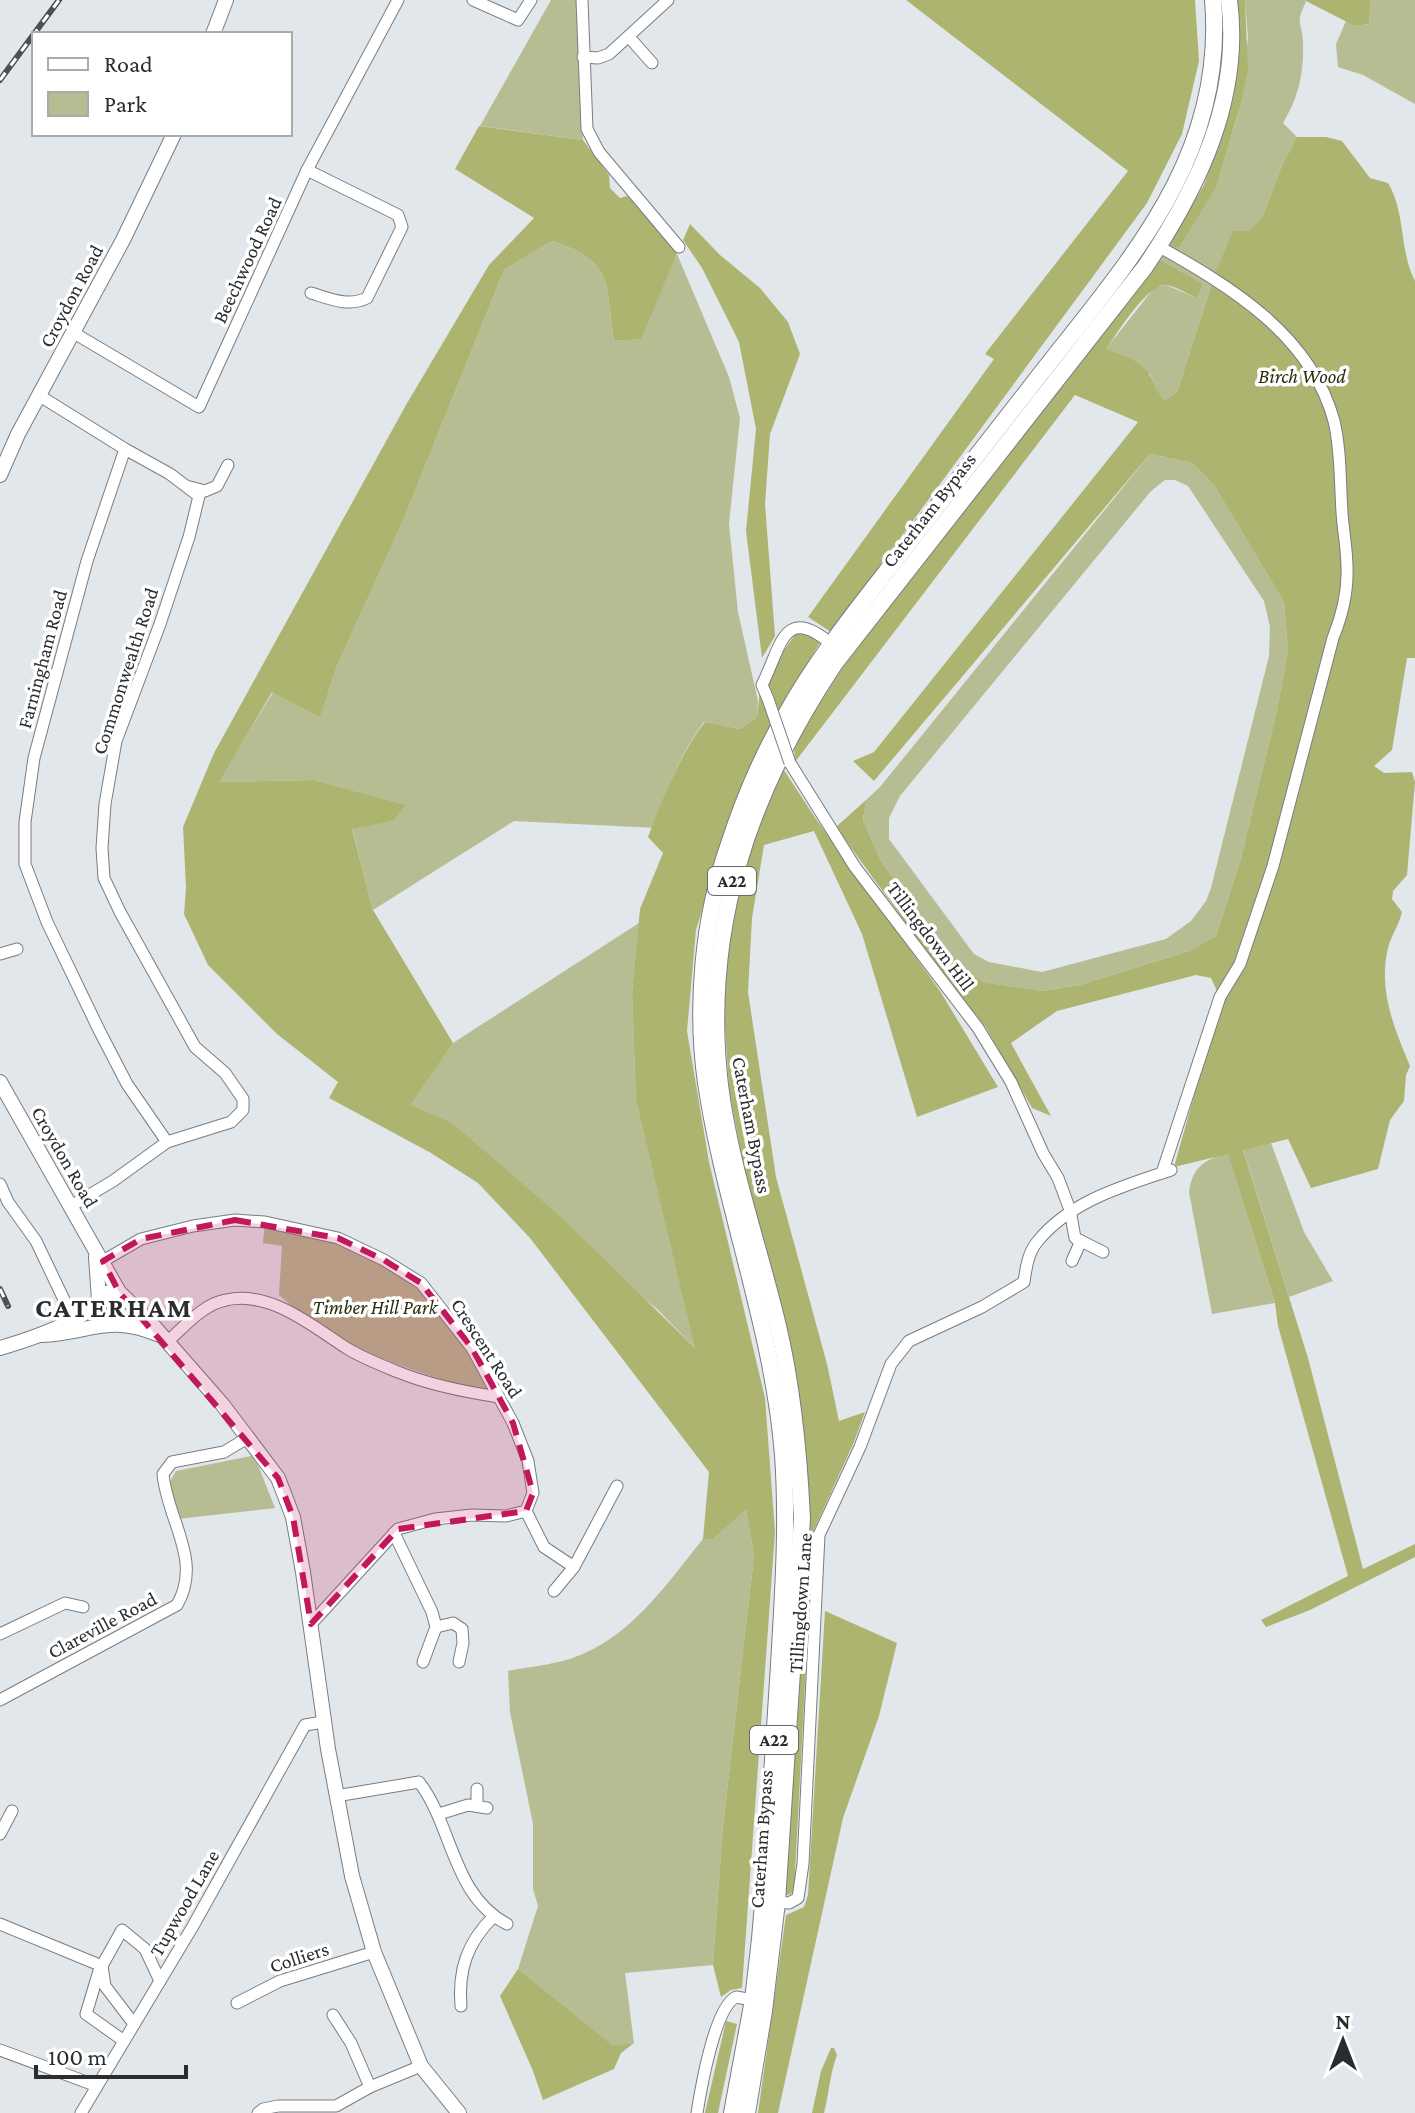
<svg xmlns="http://www.w3.org/2000/svg" width="1415" height="2113" viewBox="0 0 1415 2113" font-family="'Crimson Pro',serif">
	<style>
		.green { fill: #b7bd92; fill-rule: evenodd }
		.forest { fill: #adb470 }
		.lines { fill: none; stroke-linecap: round; stroke-linejoin: round }
		.minor-casing { stroke: #787d81; stroke-width: 13 }
		.major-casing { stroke: #787d81; stroke-width: 16 }
		.highway-casing { stroke: #787d81; stroke-width: 18 }
		.minor { stroke: #fff; stroke-width: 11 }
		.major { stroke: #fff; stroke-width: 14 }
		.highway { stroke: #fff; stroke-width: 16 }
		.rail-casing { stroke: #4d4f52; stroke-width: 6 }
		.rail { stroke: #fff; stroke-width: 3; stroke-dasharray: 9; stroke-linecap: butt }
		.minor-bridge-casing { stroke: #787d81; stroke-width: 13; stroke-linecap: butt }
		.minor-bridge { stroke: #fff; stroke-width: 11 }
		.marked { fill: #c2185b; fill-opacity: 0.2; stroke: #c2185b; stroke-width: 6; stroke-dasharray: 16 10; stroke-linejoin: round }
		.labels { text-anchor: middle; dominant-baseline: central; stroke-width: 7; stroke-linejoin: round; paint-order: stroke }
		.shield { fill: #fff; stroke: #6a6b6d; stroke-width: 2 }
		.shield-label { font-size: 18px; font-weight: bold; fill: #2a2c2e }
		.street-label { font-size: 20px; fill: #2a2c2e; stroke: #fff }
		.park-label { font-size: 20px; font-style: italic; fill: #2a2d0e; stroke: #fff }
		.district-label { font-size: 28px; font-weight: bold; letter-spacing: 2px; fill: #2a2c2e; stroke: #fff }
	</style>
	<rect width="100%" height="100%" fill="#e2e7ec"/>
	<g class="green">
		<polygon points="551,0 576,0 583,140 480,126"/>
		<path d="M1245,0H1304L1306,2C1294,25 1303,23 1303,44C1304,74 1298,98 1283,123L1297,137L1282,165L1262,218L1215,274L1177,392L1165,400L1159,394L1150,374L1105,350L1154,288L1166,285L1197,298L1173,269L1160,260L1170,240L1180,247L1216,186L1238,115L1248,38Z"/>
		<polygon points="1371,0 1415,0 1415,104 1363,75 1338,67 1336,44 1346,21 1355,26 1369,24"/>
		<path d="M552,241C615,261 605,283 614,341L640,339L677,254L729,377L740,418L729,524L738,612L758,701L757,717L740,729L704,722C682,752 663,791 657,828L514,821L373,910L352,828L393,821L405,805L314,780L218,782L273,692L320,716L337,666L403,521L504,270Z"/>
		<path d="M1150,454L1192,463L1214,485L1284,602L1288,651L1277,710L1240,862L1216,936L1189,951L1080,985L1042,991L981,982L944,950L881,861L863,820L866,800L880,787ZM1165,480H1175L1188,486L1264,601L1270,627L1269,656L1211,888L1206,901L1191,921L1166,939L1042,972L989,962L974,954L889,839V818L900,796L1151,491Z"/>
		<polygon points="639,923 632,992 636,1101 696,1349 657,1309 409,1105 453,1043"/>
		<polygon points="1271,1143 1304,1232 1333,1281 1289,1297 1243,1149"/>
		<path d="M1228,1153L1275,1303L1212,1314L1189,1192C1192,1167 1205,1159 1228,1153Z"/>
		<path d="M265,1222L338,1238L421,1283L499,1397C420,1373 341,1352 279,1295L282,1246L263,1243Z"/>
		<polygon points="251,1456 258,1465 275,1508 178,1519 169,1483 176,1471"/>
		<path d="M746,1508L754,1556L723,1826L713,1965L625,1973L634,2043L613,2047L518,1969L538,1906L533,1889V1824L510,1712L508,1671C528,1667 550,1665 570,1659C630,1639 665,1586 703,1539H713Z"/>
	</g>
	<g class="forest">
		<polygon points="906,0 1195,0 1199,61 1182,134 1147,203 831,632 808,617 994,359 985,354 1128,171"/>
		<polygon points="1236,0 1245,0 1248,71 1238,114 1216,187 1180,247 1173,247 1170,240 1204,185 1233,100 1239,39"/>
		<polygon points="1304,0 1371,0 1369,24 1355,26"/>
		<path d="M479,126L583,140L609,175L610,188L620,198L627,196L660,225L677,254L641,339L614,341C605,283 615,261 552,241L504,270L403,521L337,666L320,717L272,692L219,782L314,780L406,805L393,821L352,829L373,910L453,1043L410,1105L452,1123L561,1217L695,1348L636,1101L632,992L640,909L663,853L648,837C663,798 679,755 705,722L740,729L757,717L761,681L798,631L807,629L821,641L783,703L725,836L696,930L687,1031L709,1162L765,1398L775,1532L742,1988L731,1990L721,1997L713,1965L723,1826L754,1556L746,1509L713,1539H703L709,1472L530,1238L478,1183L431,1153L329,1098L338,1082L277,1034L208,965L184,914L186,888L183,827L214,753L406,405L489,265L534,218L455,169Z"/>
		<path d="M1297,137H1326L1342,141L1370,178L1388,183C1406,213 1399,250 1415,281V658H1407L1392,750L1374,766L1384,773L1412,772L1415,782L1407,875L1393,891L1392,899L1402,912C1399,925 1391,936 1388,948C1378,990 1394,1028 1410,1066L1406,1075L1404,1101L1390,1120L1378,1169L1311,1188L1288,1139L1243,1150L1308,1358L1363,1569L1415,1544V1557L1310,1610L1266,1627L1261,1620L1348,1576L1278,1326L1275,1303L1228,1154L1174,1167L1221,1000L1211,978L1196,975L1057,1011L1011,1043L1051,1116L1032,1108L985,1026L956,992L836,827L866,800L863,820L881,861L944,950L982,982L1042,991L1080,985L1189,951L1216,936L1240,862L1277,710L1288,651L1284,602L1214,485L1192,463L1150,454L874,781L853,761L874,752L1138,422L1075,395L795,762L794,744L841,670L947,530L1160,260L1202,284L1197,298C1188,294 1176,287 1167,285C1147,283 1117,334 1106,349C1123,356 1142,360 1151,377C1156,386 1157,393 1165,400L1177,392L1215,274L1233,231H1250L1262,218L1282,165Z"/>
		<polygon points="690,224 720,255 760,288 788,322 800,354 770,434 765,504 775,636 762,658 746,531 756,429 739,342 702,268 683,240"/>
		<polygon points="782,767 816,819 940,991 998,1087 917,1117 862,934 814,831 764,845 752,918 748,992 776,1177 827,1364 839,1421 865,1412 854,1442 813,1532 794,1892 783,1897 806,1584 806,1497 729,1089 724,1011 728,943 742,866"/>
		<polygon points="825,1611 897,1643 879,1716 843,1818 778,2113 758,2113 786,1915 804,1907 808,1895"/>
		<polygon points="518,1969 613,2046 634,2043 621,2053 614,2069 543,2100 533,2071 500,1996"/>
		<polygon points="726,2021 737,2024 718,2113 705,2113"/>
		<path d="M831,2048H834L837,2055C830,2073 829,2094 824,2113H812L821,2071Z"/>
	</g>
	<g class="lines">
		<g class="minor-casing">
			<g id="minor">
				<polyline points="473,0 518,20 531,0"/>
				<polyline points="582,0 587,129 599,152 679,247"/>
				<polyline points="629,37 652,63"/>
				<polyline points="583,57 598,58 609,54 668,0"/>
				<path d="M307,170L398,215L402,227L367,298C348,307 331,299 311,293"/>
				<path d="M1158,246C1231,287 1311,335 1334,421C1341,450 1340,483 1342,512C1343,530 1347,549 1347,567C1348,591 1342,616 1333,638L1273,866L1240,964L1220,997L1162,1173"/>
				<polyline points="74,333 199,407 307,170 398,0"/>
				<polyline points="40,396 125,449 87,561 34,758 25,822 25,864 47,922 99,1030 127,1084 167,1142"/>
				<polyline points="190,487 205,491 217,486 228,465"/>
				<path d="M768,699L762,685C781,648 783,603 831,644"/>
				<polyline points="790,763 855,867 978,1028 1011,1082 1043,1153 1058,1178 1070,1210 1075,1238 1103,1252"/>
				<polyline points="0,954 17,949"/>
				<polyline points="0,1184 8,1202 36,1241 66,1304 77,1309 89,1310"/>
				<polyline points="71,1206 113,1181 167,1142 231,1122 243,1110 243,1099 225,1073 195,1047 120,912 104,878 102,848 105,804 116,741 160,624 189,537 199,496 170,474 125,449"/>
				<polyline points="103,1261 141,1239 193,1226 235,1220 265,1222 338,1238 384,1260 421,1283 472,1348 513,1423 528,1461 533,1493 526,1511 506,1516 472,1515 435,1519 398,1529 311,1624"/>
				<polyline points="1072,1261 1081,1241"/>
				<path d="M167,1342C184,1327 203,1304 226,1300C271,1290 313,1327 348,1349C363,1358 381,1365 398,1372C430,1385 465,1392 499,1397"/>
				<polyline points="526,1511 544,1547 574,1567"/>
				<polyline points="394,1533 432,1612 436,1627 423,1662"/>
				<polyline points="554,1591 574,1567 617,1486"/>
				<polyline points="436,1627 453,1623 462,1629 463,1643 459,1662"/>
				<polyline points="0,1634 65,1603 83,1607"/>
				<path d="M0,1700L177,1605C203,1560 167,1520 163,1474L172,1462L224,1452L249,1437"/>
				<path d="M336,1796L419,1782C453,1826 452,1895 507,1924"/>
				<polyline points="477,1805 477,1789"/>
				<polyline points="439,1814 468,1805 487,1808"/>
				<polyline points="0,1834 12,1811"/>
				<path d="M777,1902L789,1903L798,1898L803,1864L819,1535L860,1447L891,1364L909,1341L982,1307L1024,1282C1026,1268 1028,1253 1037,1242C1070,1201 1123,1186 1171,1170"/>
				<polyline points="0,1924 102,1966 105,1986 134,2024"/>
				<polyline points="237,2003 280,1981 374,1952"/>
				<path d="M461,2006C458,1970 467,1943 493,1917"/>
				<polyline points="333,2015 351,2043 370,2087"/>
				<polyline points="124,2041 86,2014 99,1971 122,1930 145,1949 160,1981"/>
				<polyline points="0,2050 97,2086"/>
				<polyline points="81,2113 193,1926 305,1725 323,1722"/>
				<polyline points="258,2113 263,2109 278,2106 336,2106 370,2087 421,2066"/>
				<path d="M697,2113C701,2088 715,2007 736,1997L753,2000"/>
			</g>
		</g>
		<g class="major-casing">
			<g id="major">
				<polyline points="213,34 226,0"/>
				<polyline points="0,475 18,434 123,240 174,134"/>
				<polyline points="0,1082 119,1292"/>
				<polyline points="96,1257 99,1300"/>
				<polyline points="109,1323 99,1314 99,1302 106,1293 119,1292 151,1323 222,1404 278,1478 293,1517 303,1572 328,1749 352,1876 374,1952 421,2066 459,2113"/>
				<path d="M41,1335C92,1333 106,1313 160,1335"/>
				<path d="M0,1348C31,1339 76,1324 99,1302"/>
			</g>
		</g>
		<g class="highway-casing">
			<g id="highway">
				<path d="M732,2113L753,2000L760,1939C768,1848 773,1757 779,1665C783,1595 788,1525 783,1455C773,1328 725,1209 706,1083C695,1005 703,918 729,844C743,801 761,758 784,718C814,663 854,613 893,563C939,505 984,447 1029,389C1121,269 1227,163 1213,0"/>
				<path d="M747,2113L764,2011L777,1902L802,1518C799,1454 793,1389 778,1326C759,1246 730,1166 720,1085C702,928 749,792 835,663L1145,267C1198,188 1242,98 1229,0"/>
			</g>
		</g>
		<use href="#minor" class="minor"/>
		<use href="#major" class="major"/>
		<use href="#highway" class="highway"/>
		<g class="rail-casing">
			<g id="rail">
				<polyline points="0,80 59,0"/>
				<polyline points="0,1289 8,1306"/>
			</g>
		</g>
		<use href="#rail" class="rail"/>
		<g class="minor-bridge-casing">
			<polyline id="minor-bridge" points="768,699 790,763"/>
		</g>
		<use href="#minor-bridge" class="minor-bridge"/>
	</g>
	<path class="marked" d="M235,1220L338,1238L384,1260L421,1283L472,1348L513,1423L533,1493L526,1511L398,1529L311,1624L293,1517L278,1478L119,1292L103,1261L141,1239Z"/>
	<g class="labels">
		<g class="shield">
			<rect x="708" y="867" width="48" height="28" rx="6"/>
			<rect x="750" y="1726" width="48" height="28" rx="6"/>
		</g>
		<g class="shield-label">
			<text x="732" y="881">A22</text>
			<text x="774" y="1740">A22</text>
		</g>
		<g class="street-label">
			<text transform="translate(247 260) rotate(-65)">Beechwood Road</text>
			<text transform="translate(71 296) rotate(-62)">Croydon Road</text>
			<text transform="translate(929 510) rotate(-52)">Caterham Bypass</text>
			<text transform="translate(42 659) rotate(-75)">Farningham Road</text>
			<text transform="translate(125 671) rotate(-72)">Commonwealth Road</text>
			<text transform="translate(931 936) rotate(53)">Tillingdown Hill</text>
			<text transform="translate(752 1125) rotate(79)">Caterham Bypass</text>
			<text transform="translate(65 1157) rotate(60)">Croydon Road</text>
			<text transform="translate(487 1348) rotate(57)">Crescent Road</text>
			<text transform="translate(800 1603) rotate(-86)">Tillingdown Lane</text>
			<text transform="translate(102 1625) rotate(-28)">Clareville Road</text>
			<text transform="translate(761 1839) rotate(-86)">Caterham Bypass</text>
			<text transform="translate(184 1903) rotate(-60)">Tupwood Lane</text>
			<text transform="translate(299 1957) rotate(-18)">Colliers</text>
		</g>
		<g class="park-label">
			<text x="1302" y="376">Birch Wood</text>
			<text x="375" y="1307">Timber Hill Park</text>
		</g>
		<g class="district-label">
			<text x="114" y="1307">CATERHAM</text>
		</g>
	</g>
	<rect x="32" y="32" width="260" height="104" fill="#ffffff" stroke="#aaabab" stroke-width="2"/>
	<rect x="48" y="58" width="40" height="12" fill="#ffffff" stroke="#aaabab" stroke-width="2"/>
	<text x="104" y="72" font-size="24" fill="#2a2c2e">Road</text>
	<rect x="48" y="92" width="40" height="24" fill="#b7bd92" stroke="#aaabab" stroke-width="2"/>
	<text x="104" y="112" font-size="24" fill="#2a2c2e">Park</text>
	<g transform="translate(1343 2041)" stroke="#ffffff" stroke-width="6" paint-order="stroke">
	<path d="M0-6L14 30L0 20L-14 30Z" fill="#2a2c2e"/>
	<text y="-12" font-size="22" font-weight="bold" text-anchor="middle" fill="#2a2c2e">N</text>
	</g>
	<path d="M36 2065v12h150v-12" fill="none" stroke="#2a2c2e" stroke-width="4"/>
	<text x="48" y="2065" font-size="24" fill="#2a2c2e" stroke="#ffffff" stroke-width="6" paint-order="stroke">100 m</text>
</svg>
